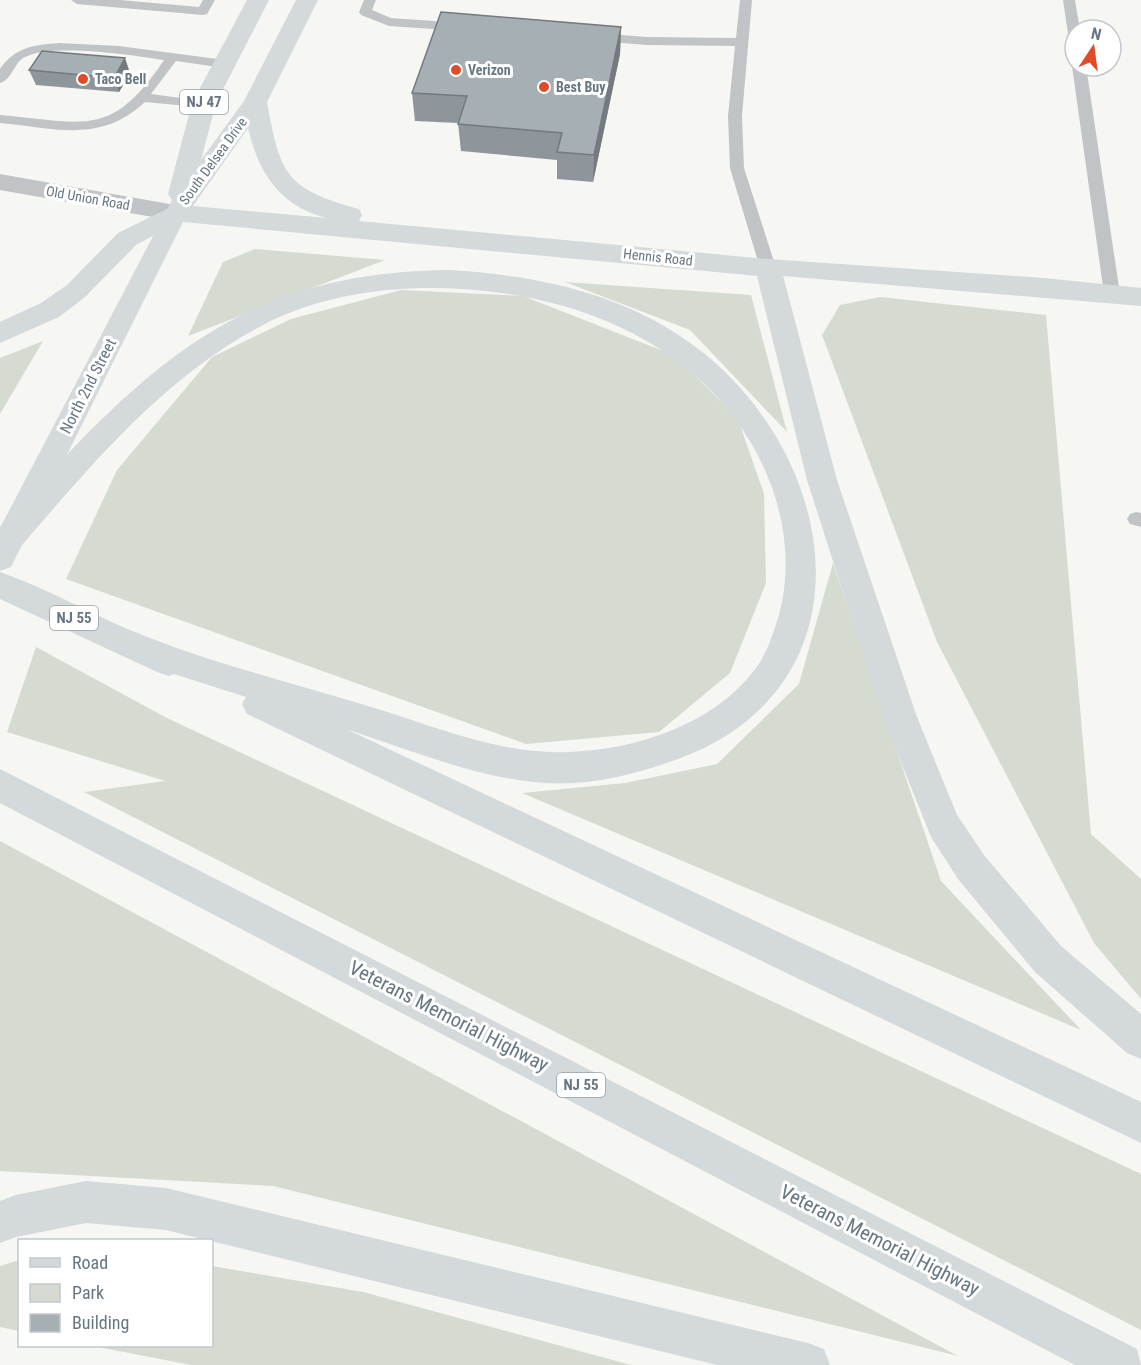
<svg xmlns="http://www.w3.org/2000/svg" width="1141" height="1365" viewBox="0 0 1141 1365" font-family="'Roboto Condensed',sans-serif">
	<style>
		.green { fill: #d6dbd2 }
		.lines { fill: none; stroke-linecap: round; stroke-linejoin: round }
		.lane { fill: #c0c4c7; fill-rule: evenodd }
		.street { fill: #c0c4c7; fill-rule: evenodd }
		.secondary { fill: #d4d9dc; fill-rule: evenodd }
		.primary { fill: #d4d9dc; fill-rule: evenodd }
		.highway { fill: #d4d9dc; fill-rule: evenodd }
		.wall { fill: #8f969b }
		.shaded-wall { fill: #747a7e }
		.building { fill: #a6afb4; stroke: #747a7e; stroke-width: 1.5 }
		.poi-dot { fill: #e04b29; stroke: #fff; stroke-width: 2 }
		.labels { text-anchor: middle; dominant-baseline: central; stroke-width: 6; stroke-linejoin: round; paint-order: stroke }
		.far-poi-label { font-size: 14px; font-weight: bold; fill: #667783; stroke: #fff; text-anchor: start }
		.far-street-label { font-size: 14px; fill: #667783; stroke: #fff }
		.shield { fill: #fff; stroke: #94a0a8; stroke-width: 1.5 }
		.shield-label { font-size: 15px; font-weight: bold; fill: #667783 }
		.street-label { font-size: 16px; fill: #667783; stroke: #fff }
		.near-street-label { font-size: 20px; fill: #667783; stroke: #fff }
	</style>
	<rect width="100%" height="100%" fill="#f6f6f3"/>
	<g class="green">
		<polygon points="255,249 385,260 188,336 223,262"/>
		<polygon points="565,282 751,295 787,432 690,330"/>
		<polygon points="401,290 523,296 676,356 738,419 764,494 766,583 730,673 659,732 526,744 66,579 117,470 212,357 291,319"/>
		<polygon points="880,297 1046,315 1091,834 1141,879 1141,999 1094,943 937,642 822,335 840,305"/>
		<polygon points="43,341 0,414 0,358"/>
		<polygon points="833,563 941,881 1081,1030 522,793 625,783 717,764 799,684"/>
		<polygon points="36,647 167,718 1141,1174 1141,1330 84,792 165,781 7,732"/>
		<polygon points="0,841 958,1356 273,1186 0,1171"/>
		<polygon points="19,1260 20,1260 19,1331 0,1327 0,1266"/>
		<polygon points="212,1266 363,1292 631,1365 191,1365 93,1346 212,1346"/>
	</g>
	<g class="lines">
		<g class="lane">
			<polygon points="71,0 120,0 199,7 203,0 215,0 207,14 203,15 77,4"/>
			<polygon points="364,0 376,0 372,10 391,18 462,23 468,27 462,31 389,26 361,15 359,12"/>
			<polygon points="740,0 752,0 742,116 744,168 776,268 768,273 760,268 730,168 728,116 735,46 647,45 596,41 590,37 596,33 647,37 736,38"/>
			<polygon points="1063,0 1075,0 1080,30 1075,30 1075,44 1069,40"/>
			<path d="M59,43L119,46L225,60L232,64L225,68L176,61L151,94L203,101L208,102V108L145,102C100,144 55,128 0,123V115C83,122 111,140 164,60C132,55 52,43 25,57C14,62 12,80 0,83V69C15,47 34,45 59,43Z"/>
			<polygon points="1075,63 1075,66 1086,66 1120,294 1112,299 1104,294 1072,66"/>
			<polygon points="1136,512 1141,513 1141,527 1130,524 1127,519 1130,514"/>
		</g>
		<polygon class="street" points="0,174 175,205 184,207 187,213 184,219 175,221 0,190"/>
		<polygon class="secondary" points="768,259 1044,278 1141,288 1141,306 759,274 755,268 759,262"/>
		<path class="primary" d="M247,0H269L216,103L201,160L244,101L296,0H318L267,102C280,175 286,189 359,209L362,215L359,221L768,259L777,262L781,268L777,274L768,277L183,222L11,567L0,571V528L172,200L168,194L192,103ZM248,128C259,174 280,206 327,218L193,206Z"/>
		<g class="highway">
			<polygon points="175,205 184,207 187,213 184,219 136,245 85,297 59,317 0,343 0,322 41,303 67,285 118,233"/>
			<polygon points="768,259 777,262 781,268 837,480 917,717 957,815 984,855 1061,946 1141,1014 1141,1059 1127,1053 1035,972 958,879 931,837 883,717 807,480 755,268 759,262"/>
			<path d="M449,270C534,275 623,293 693,345C839,452 879,685 678,759C636,774 592,786 546,783C478,779 411,750 346,729L1141,1102V1143L247,714L242,704L246,697L174,674L169,676L157,672L0,599V572C52,590 99,619 150,638C224,667 305,686 381,710C441,729 504,755 568,752C636,750 715,724 756,668C768,652 773,633 779,615C802,529 763,437 699,379C634,320 547,294 461,289C395,285 322,294 263,325C165,376 93,463 22,545L11,548L0,545V527C138,376 230,272 449,270Z"/>
			<polygon points="0,769 1137,1349 1141,1365 1075,1365 0,803"/>
			<polygon points="86,1181 166,1188 808,1343 824,1349 830,1365 717,1365 166,1230 86,1223 16,1237 0,1243 0,1201 16,1195"/>
		</g>
	</g>
	<g class="wall">
		<polygon points="621,27 620,54 593,182 557,179 557,160 461,151 458,123 415,121 412,93"/>
		<polygon points="29,70 130,73 119,92 36,85"/>
	</g>
	<g class="shaded-wall">
		<polygon points="621,27 620,54 593,182 594,155"/>
		<polygon points="125,58 130,73 119,92 114,78"/>
	</g>
	<g class="building">
		<polygon points="441,12 621,27 594,155 557,152 562,133 458,124 467,96 412,93"/>
		<polygon points="42,51 125,58 114,78 29,70"/>
	</g>
	<g class="poi-dot">
		<circle cx="456" cy="70" r="6"/>
		<circle cx="83" cy="79" r="6"/>
		<circle cx="544" cy="87" r="6"/>
	</g>
	<g class="labels">
		<g class="far-poi-label">
			<text x="468" y="70">Verizon</text>
			<text x="95" y="79">Taco Bell</text>
			<text x="556" y="87">Best Buy</text>
		</g>
		<g class="far-street-label">
			<text transform="translate(213 161) rotate(-54)">South Delsea Drive</text>
			<text transform="translate(88 198) rotate(10)">Old Union Road</text>
			<text transform="translate(658 257) rotate(6)">Hennis Road</text>
		</g>
		<g class="shield">
			<rect x="180" y="90" width="48" height="24" rx="4.5"/>
			<rect x="50" y="606" width="48" height="24" rx="4.5"/>
			<rect x="557" y="1073" width="48" height="24" rx="4.5"/>
		</g>
		<g class="shield-label">
			<text x="204" y="102">NJ 47</text>
			<text x="74" y="618">NJ 55</text>
			<text x="581" y="1085">NJ 55</text>
		</g>
		<g class="street-label">
			<text transform="translate(88 386) rotate(-63)">North 2nd Street</text>
		</g>
		<g class="near-street-label">
			<text transform="translate(449 1016) rotate(27)">Veterans Memorial Highway</text>
			<text transform="translate(880 1240) rotate(27)">Veterans Memorial Highway</text>
		</g>
	</g>
	<rect x="18" y="1239" width="195" height="108" fill="#ffffff" stroke="#c2c9cd" stroke-width="1.5"/>
	<rect x="30" y="1258" width="30" height="9" fill="#d4d9dc" stroke="#c2c9cd" stroke-width="1.5"/>
	<text x="72" y="1269" font-size="18" fill="#667783">Road</text>
	<rect x="30" y="1284" width="30" height="18" fill="#d6dbd2" stroke="#c2c9cd" stroke-width="1.5"/>
	<text x="72" y="1299" font-size="18" fill="#667783">Park</text>
	<rect x="30" y="1314" width="30" height="18" fill="#a6afb4" stroke="#c2c9cd" stroke-width="1.5"/>
	<text x="72" y="1329" font-size="18" fill="#667783">Building</text>
	<g transform="translate(1093 48) rotate(13)"><circle r="28" fill="#ffffff" stroke="#c2c9cd" stroke-width="1.5"/>
	<path d="M0-4.5L10 22L0 15L-10 22Z" fill="#e04b29"/>
	<text y="-9" font-size="16" font-weight="bold" text-anchor="middle" fill="#667783">N</text>
	</g>
</svg>
